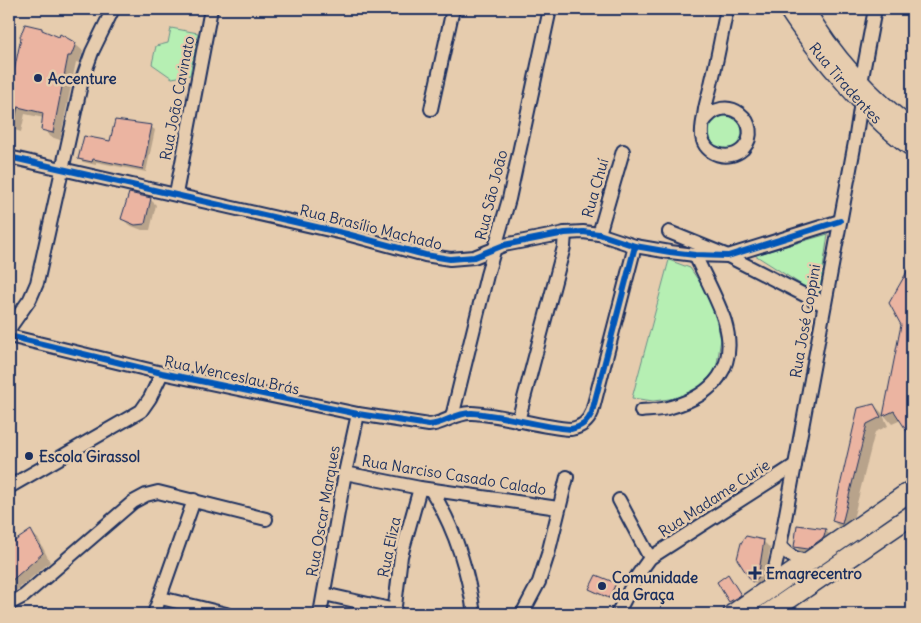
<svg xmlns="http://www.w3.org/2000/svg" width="921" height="623" viewBox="0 0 921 623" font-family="Delius,sans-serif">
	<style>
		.green { fill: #b6efb3; stroke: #688f88 }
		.shadow { fill: #0003 }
		.building { fill: #ebb4a1; stroke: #1b2f5e }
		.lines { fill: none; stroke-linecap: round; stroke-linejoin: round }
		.minor-casing { stroke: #1b2f5e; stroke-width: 16 }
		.secondary-casing { stroke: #1b2f5e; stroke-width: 21 }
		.primary-casing { stroke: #1b2f5e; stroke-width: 22 }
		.minor { stroke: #e6ccae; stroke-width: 12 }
		.secondary { stroke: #e6ccae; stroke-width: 18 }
		.primary { stroke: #e6ccae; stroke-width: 19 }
		.cycleway-casing { stroke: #e6ccae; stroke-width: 9 }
		.cycleway { stroke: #0057b8; stroke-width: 6 }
		.poi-dot { fill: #1b2f5e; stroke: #e6ccae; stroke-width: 2 }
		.labels { text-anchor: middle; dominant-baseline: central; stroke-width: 5; stroke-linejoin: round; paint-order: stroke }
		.poi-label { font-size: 15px; font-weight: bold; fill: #1b2f5e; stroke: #e6ccae; text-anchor: start }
		.street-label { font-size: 15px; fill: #1b2f5e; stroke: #e6ccae }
	</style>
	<rect width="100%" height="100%" fill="#e6ccae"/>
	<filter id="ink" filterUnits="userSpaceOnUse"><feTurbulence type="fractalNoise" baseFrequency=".02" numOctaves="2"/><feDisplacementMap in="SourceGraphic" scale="10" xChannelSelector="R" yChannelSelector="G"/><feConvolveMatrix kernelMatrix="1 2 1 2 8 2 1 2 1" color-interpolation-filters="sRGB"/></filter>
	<g filter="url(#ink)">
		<g class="green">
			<polygon points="171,28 198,33 190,75 172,78 152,64 156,46 168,43"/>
			<circle cx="725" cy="132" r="17"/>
			<polygon points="828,234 819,296 755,255"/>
			<polygon points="669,260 690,268 703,287 713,308 721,339 716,370 698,389 678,398 653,401 632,398"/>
		</g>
		<g class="shadow">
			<polygon points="42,29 46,33 75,44 83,51 79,63 76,62 60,140 51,137 43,129 44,118 25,114 21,132 12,129 9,126 9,101 22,38"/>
			<polygon points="151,127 155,130 146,172 96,162 96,165 83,162 79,159 111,143"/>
			<polygon points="150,199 156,205 150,230 142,230 129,225 123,219"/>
			<polygon points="912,267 912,437 901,420 892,424 885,416 902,324 890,303"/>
			<polygon points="874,405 882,413 888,426 875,432 850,531 841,529 833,521 859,409"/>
			<polygon points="825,530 831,536 814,554 802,553 796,547"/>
			<polygon points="31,532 39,540 50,562 11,595 9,595 9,546"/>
			<polygon points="746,538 764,542 770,548 764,584 759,587 753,581"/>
			<polygon points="731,580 744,599 734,605 730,601"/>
			<polygon points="615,584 619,588 613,601 594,592 590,588"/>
		</g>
		<g class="building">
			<polygon points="25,24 42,28 42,30 59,37 60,34 76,43 71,56 68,56 53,133 41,130 43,113 18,107 12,130 9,130 9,95 21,38 20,37"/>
			<polygon points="115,120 152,125 143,169 93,159 92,162 78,159 84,136 110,141"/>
			<polygon points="129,193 151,198 145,224 135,225 121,219"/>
			<polygon points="912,263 912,439 894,411 883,416 901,325 889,303"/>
			<polygon points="874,404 881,417 867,424 842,524 832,521 858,408"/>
			<polygon points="797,525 826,529 824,537 808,549 794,547"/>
			<polygon points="31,530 43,553 9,583 9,545"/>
			<polygon points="746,536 764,540 758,578 752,582 737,559 741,543"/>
			<polygon points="728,574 741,595 729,602 717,582"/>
			<polygon points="596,575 616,583 609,598 589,589"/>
		</g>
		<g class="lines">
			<g class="minor-casing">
				<g id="minor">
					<polyline points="431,109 453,9"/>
					<path d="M703,123C725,88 766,124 743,149C729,162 704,155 702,136C701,127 704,118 705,109C707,99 710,90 712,80C718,56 722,32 727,9"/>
					<polyline points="9,157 347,234 425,255 450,259 474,257 504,245 565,233 583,232 599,234 635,246 670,252 695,255 728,256 840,221"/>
					<polyline points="176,194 211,9"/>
					<polyline points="669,232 728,256 824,305"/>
					<polyline points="599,234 623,151"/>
					<polyline points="9,329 30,299 37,283 82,80 92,52 113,9"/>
					<path d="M9,336L162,373L358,414L429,425C444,424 457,412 472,413C506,415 538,427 571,429C582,427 588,422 592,412L635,246"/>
					<path d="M641,411C651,410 662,410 671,407C714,395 738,367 725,322C719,302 704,275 695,255"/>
					<polyline points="452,417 487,275 509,199 550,9"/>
					<polyline points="518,421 564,247 565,233"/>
					<polyline points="345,473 420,488 558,508"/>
					<polyline points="9,487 141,411 150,398 162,373"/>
					<path d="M431,490C455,528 468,570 474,614"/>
					<polyline points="619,500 650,558"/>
					<path d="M780,546C790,557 796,560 811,561"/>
					<polyline points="770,589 780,546 855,142 861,102 861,83 875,9"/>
					<polyline points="324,594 395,610"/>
					<polyline points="161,598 226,614"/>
					<polyline points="9,604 24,596 133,502 146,495 158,492 266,519"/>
					<polyline points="154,614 194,500"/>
					<polyline points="320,614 345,473 358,414"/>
					<polyline points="394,614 401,556 420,488"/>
					<polyline points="522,614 539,582 548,554 567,477"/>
					<polyline points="617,614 637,576 650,558 795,465"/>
				</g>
			</g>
			<g class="secondary-casing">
				<g id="secondary">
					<path id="s1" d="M788,9C803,33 821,55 840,77C862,103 884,128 912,147"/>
					<path d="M805,9C831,55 870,98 912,129"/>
				</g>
			</g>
			<g class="primary-casing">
				<g id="primary">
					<polyline points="733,614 912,490"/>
					<polyline points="767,614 912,515"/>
				</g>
			</g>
			<use href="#minor" class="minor"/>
			<use href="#secondary" class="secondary"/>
			<use href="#primary" class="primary"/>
			<g class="cycleway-casing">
				<g id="cycleway">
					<polyline points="9,157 347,234 425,255 450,259 474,257 504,245 565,233 583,232 599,234 635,246 670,252 695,255 728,256 840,221"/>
					<path d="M9,336L162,373L358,414L429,425C444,424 457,412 472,413C506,415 538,427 571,429C582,427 588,422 592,412L635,246"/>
				</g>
			</g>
			<use href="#cycleway" class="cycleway"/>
		</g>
	</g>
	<g class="poi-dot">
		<circle cx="38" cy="78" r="5"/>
		<circle cx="29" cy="456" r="5"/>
		<path d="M752.5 565.5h5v5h5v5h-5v5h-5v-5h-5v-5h5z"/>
		<circle cx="602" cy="586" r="5"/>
	</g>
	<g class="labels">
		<g class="poi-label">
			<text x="48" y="78">Accenture</text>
			<text x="39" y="456">Escola Girassol</text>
			<text x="766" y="573">Emagrecentro</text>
			<text x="612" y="577">Comunidade<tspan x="612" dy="17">da Graça</tspan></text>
		</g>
		<g class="street-label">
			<text stroke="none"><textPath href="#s1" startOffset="94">Rua Tiradentes</textPath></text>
			<text transform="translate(177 98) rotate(-79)">Rua João Cavinato</text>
			<text transform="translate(595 188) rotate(-74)">Rua Chuí</text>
			<text transform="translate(491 195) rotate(-76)">Rua São João</text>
			<text transform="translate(371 227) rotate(14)">Rua Brasílio Machado</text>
			<text transform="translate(805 321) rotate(-80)">Rua José Coppini</text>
			<text transform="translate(232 375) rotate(12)">Rua Wenceslau Brás</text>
			<text transform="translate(454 475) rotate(9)">Rua Narciso Casado Calado</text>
			<text transform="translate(714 498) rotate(-33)">Rua Madame Curie</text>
			<text transform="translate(323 511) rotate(-80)">Rua Oscar Marques</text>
			<text transform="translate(389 547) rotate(-78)">Rua Eliza</text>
		</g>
	</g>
	<rect width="921" height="623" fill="none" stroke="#e6ccae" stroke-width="30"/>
	<rect x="15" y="15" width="891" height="593" fill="none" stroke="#1b2f5e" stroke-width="2" filter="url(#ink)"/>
</svg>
